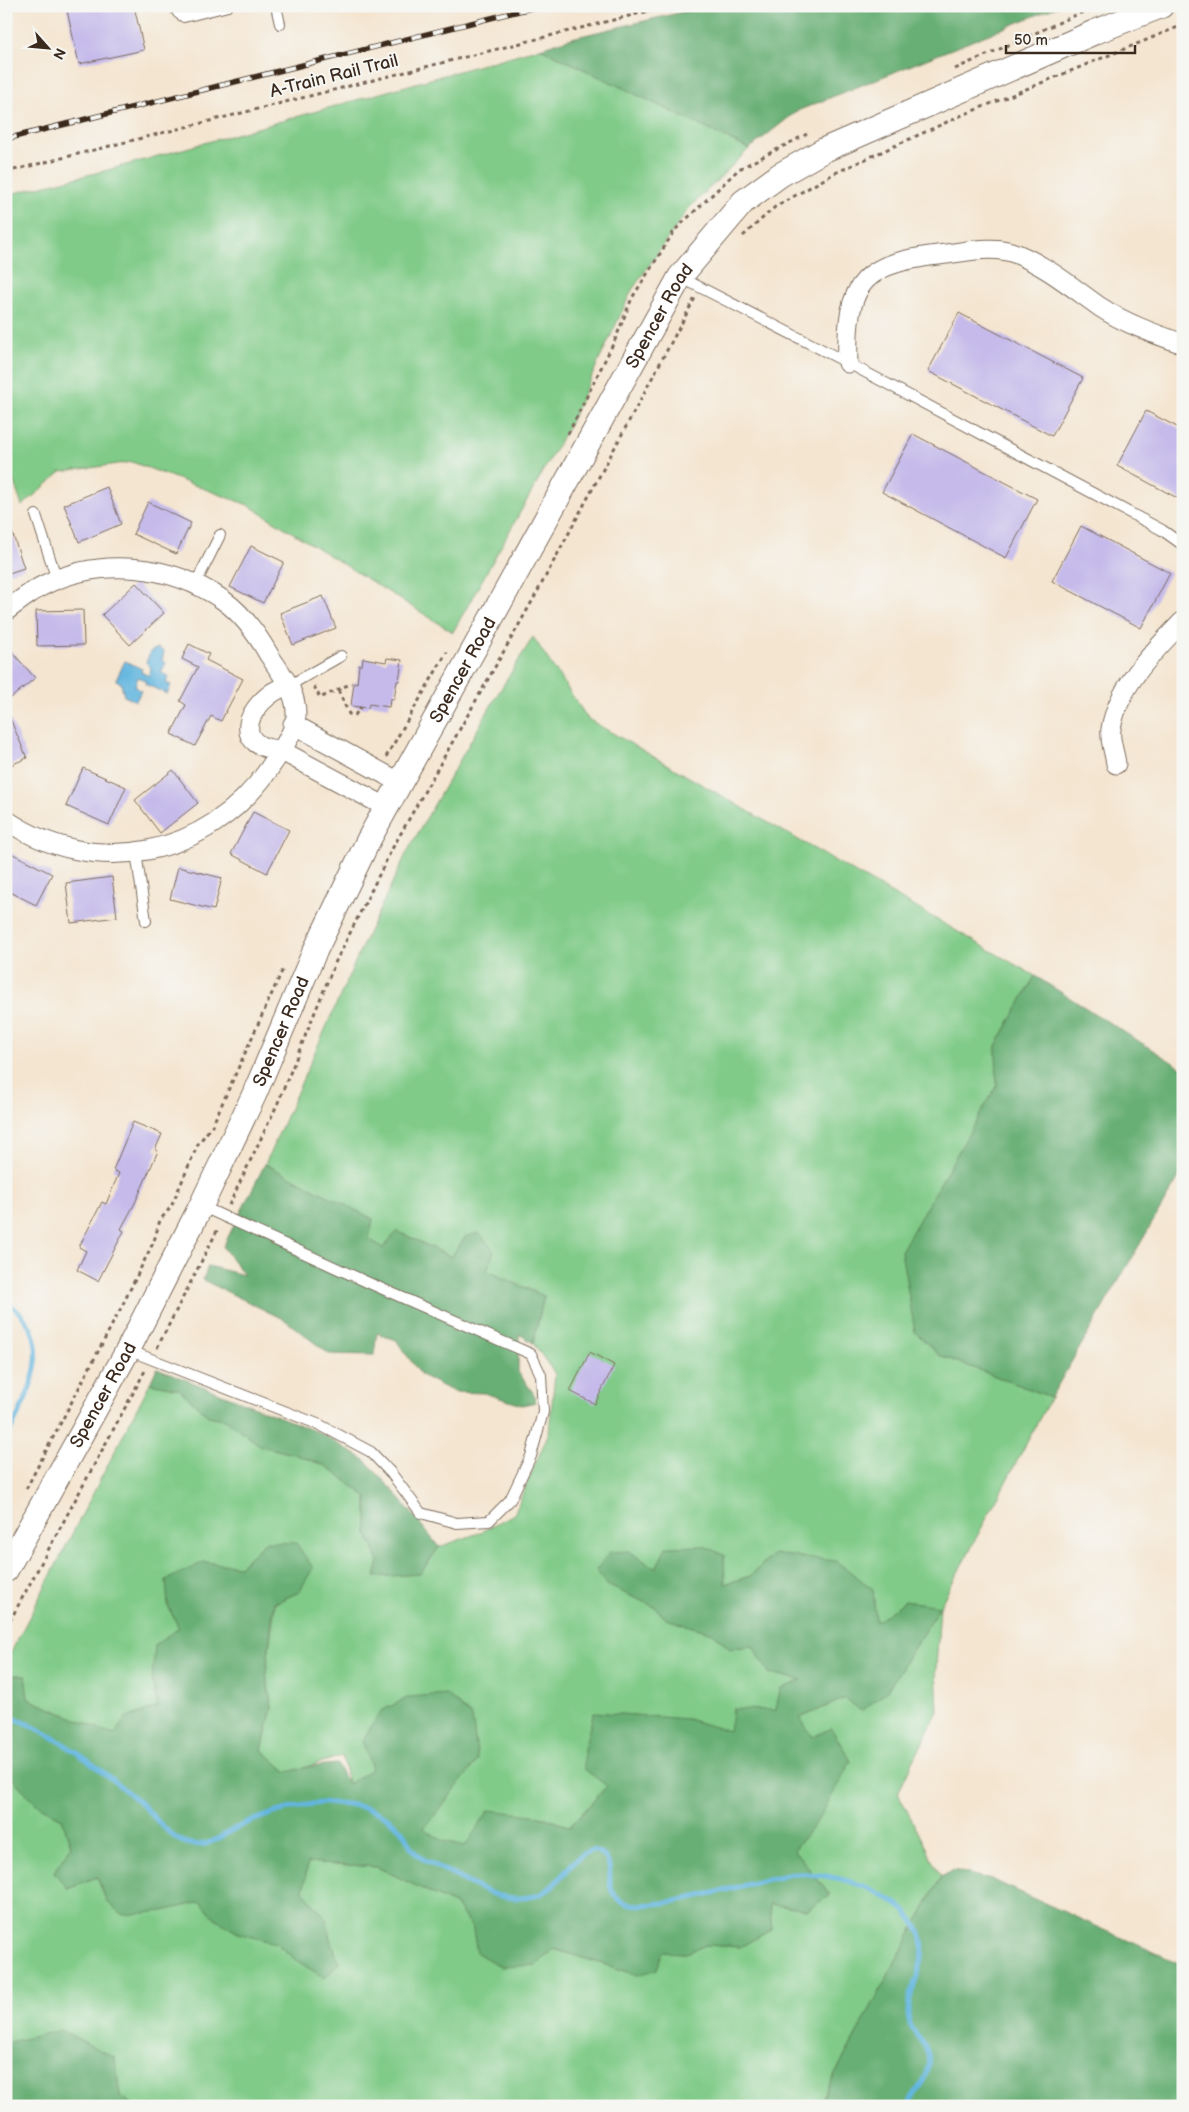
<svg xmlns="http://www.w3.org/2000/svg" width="1189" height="2112" viewBox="0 0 1189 2112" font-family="'Balsamiq Sans',sans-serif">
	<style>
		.green { fill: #80cb88; stroke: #5e7a53 }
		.forest { fill: #68af74; stroke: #526c49 }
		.water { fill: #64b6df; stroke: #50707e }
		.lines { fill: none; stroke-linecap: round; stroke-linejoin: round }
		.stream { stroke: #64b6df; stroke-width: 5 }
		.building { fill: #c5baea }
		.service-casing { stroke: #7c6b5c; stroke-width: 12 }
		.minor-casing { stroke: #7c6b5c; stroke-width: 21 }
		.tertiary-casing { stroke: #7c6b5c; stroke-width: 26 }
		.path { stroke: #7c6b5c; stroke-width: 3; stroke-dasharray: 4 4; stroke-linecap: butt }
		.service { stroke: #fff; stroke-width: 10 }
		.minor { stroke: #fff; stroke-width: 19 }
		.tertiary { stroke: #fff; stroke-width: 24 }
		.rail-casing { stroke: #3b2a1e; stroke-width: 5.5 }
		.rail { stroke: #f6f6f2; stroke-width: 4; stroke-dasharray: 11; stroke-linecap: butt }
		.labels { text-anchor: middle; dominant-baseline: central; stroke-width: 4; stroke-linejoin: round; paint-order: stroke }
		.street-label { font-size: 18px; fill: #3b2a1e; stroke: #f6f6f2 }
	</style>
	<rect width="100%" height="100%" fill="#f6f6f2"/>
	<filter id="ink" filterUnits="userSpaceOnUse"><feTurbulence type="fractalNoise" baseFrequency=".02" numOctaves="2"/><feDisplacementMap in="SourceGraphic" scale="10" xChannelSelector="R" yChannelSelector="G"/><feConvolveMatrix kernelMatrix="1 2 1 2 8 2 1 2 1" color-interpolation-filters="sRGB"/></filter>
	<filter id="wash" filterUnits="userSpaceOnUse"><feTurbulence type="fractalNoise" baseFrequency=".0096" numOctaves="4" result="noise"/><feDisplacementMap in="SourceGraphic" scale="20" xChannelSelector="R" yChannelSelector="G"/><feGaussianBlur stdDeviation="1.12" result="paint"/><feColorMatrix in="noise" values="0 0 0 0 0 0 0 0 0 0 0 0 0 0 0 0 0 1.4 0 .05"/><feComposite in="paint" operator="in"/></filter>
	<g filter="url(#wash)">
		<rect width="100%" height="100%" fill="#f4e5d0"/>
		<g class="green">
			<polygon points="540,48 749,149 689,208 632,290 568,427 453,632 248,505 132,462 61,472 22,506 6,459 6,195 112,169"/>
			<polygon points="533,637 588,719 1035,976 996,1046 997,1085 958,1156 932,1196 909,1294 916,1333 939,1355 1051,1397 940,1606 936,1669 938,1711 898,1793 941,1877 818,2106 134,2106 120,2096 115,2058 32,2038 6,2043 6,1771 35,1803 62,1818 71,1846 54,1872 68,1888 97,1877 107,1902 163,1911 201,1901 214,1918 238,1933 276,1943 297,1961 339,1963 329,1935 327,1919 303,1891 308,1862 377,1867 456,1905 473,1929 477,1953 536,1965 554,1949 638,1975 663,1952 686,1953 706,1945 740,1947 772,1929 769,1903 807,1910 830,1895 794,1850 820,1817 813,1737 800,1718 845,1698 861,1710 887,1691 940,1606 876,1623 774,1554 750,1576 725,1584 656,1569 629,1551 607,1585 655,1607 666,1619 713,1633 730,1649 753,1646 769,1673 803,1680 776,1710 729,1732 687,1719 607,1786 570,1827 540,1816 465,1846 443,1841 423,1829 456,1788 372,1769 348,1784 342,1756 287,1773 262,1750 272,1708 266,1673 275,1603 299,1592 266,1542 240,1566 204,1562 168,1606 179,1628 152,1679 158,1707 126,1718 114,1735 28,1699 25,1676 6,1675 6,1662 150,1383 179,1389 208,1416 225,1419 261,1446 294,1454 326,1466 367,1497 367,1533 379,1562 375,1576 420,1574 439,1547 479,1533 514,1514 549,1432 555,1374 533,1343 544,1296 487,1271 466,1236 452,1257 397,1231 383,1248 369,1239 373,1219 265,1164 365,940 407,852 496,697"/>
		</g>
		<g class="forest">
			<polygon points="708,6 1059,6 797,111 749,149 540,48 572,38"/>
			<polygon points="1035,976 1183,1069 1183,1170 1051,1397 939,1355 915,1332 901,1251 997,1085 996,1046"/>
			<polygon points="265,1164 373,1219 369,1239 383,1248 397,1231 451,1257 466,1236 479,1233 494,1251 487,1271 544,1296 533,1343 519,1334 518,1372 534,1394 536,1402 522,1405 484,1393 454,1392 421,1375 396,1340 377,1333 374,1355 329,1354 285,1320 203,1280 208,1266 244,1275 223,1247"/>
			<polygon points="157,1368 320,1433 365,1460 397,1495 439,1547 420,1574 375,1577 379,1562 367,1533 367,1497 326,1466 294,1454 261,1446 225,1419 208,1416 179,1389 150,1383"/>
			<polygon points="266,1542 296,1543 313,1568 299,1592 274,1603 266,1673 272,1708 262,1750 287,1772 313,1766 337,1764 348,1784 372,1769 362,1741 381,1711 409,1697 446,1694 472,1717 478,1760 424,1829 443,1841 465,1846 489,1810 540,1816 570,1827 607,1786 584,1769 584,1749 594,1712 687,1719 729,1731 733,1709 776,1710 780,1689 802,1680 769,1673 753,1646 730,1649 713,1633 666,1619 655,1607 607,1585 596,1570 610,1552 629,1551 656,1569 666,1547 704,1546 724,1555 725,1584 750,1576 774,1554 836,1561 873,1589 876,1622 905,1601 940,1606 887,1691 861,1711 845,1698 800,1718 813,1737 831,1728 851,1761 820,1817 794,1850 830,1895 807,1910 769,1904 772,1929 740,1947 706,1945 686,1953 663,1952 657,1969 638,1975 554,1949 536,1965 501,1967 477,1953 473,1929 456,1905 377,1867 308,1862 303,1891 327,1919 329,1935 339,1963 325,1978 297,1961 276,1943 238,1933 214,1918 201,1902 163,1911 123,1915 107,1902 97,1877 67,1888 54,1872 71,1846 62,1818 35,1803 6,1771 6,1675 25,1675 28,1699 114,1735 126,1718 158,1707 152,1679 155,1645 179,1628 168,1606 166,1580 204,1562 240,1566"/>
			<polygon points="954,1870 995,1881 1183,1965 1183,2106 818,2106 941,1877"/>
			<polygon points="61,2030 115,2058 120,2096 134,2106 6,2106 6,2043"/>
		</g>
		<polygon class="water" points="158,648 164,652 162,661 166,663 161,673 169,676 166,683 171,685 167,694 145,684 146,681 138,677 135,686 141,691 136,701 124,696 121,683 116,680 125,661 142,669 141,672 149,676 151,668 146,662 151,651"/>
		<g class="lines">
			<g class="stream">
				<path d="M6,1302C62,1338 28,1395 6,1439"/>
				<path d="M6,1715C57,1733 101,1769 141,1804C152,1814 167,1833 179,1840C186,1844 197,1846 205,1844C217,1841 227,1832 238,1827C265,1815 296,1804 325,1803C350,1802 384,1809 401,1830C409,1839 408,1848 420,1857C429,1863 440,1868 450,1873C477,1888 503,1904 535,1896C560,1889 569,1856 593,1850C623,1860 599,1884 619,1900C642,1918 759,1879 792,1874C833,1871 912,1893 922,1940C927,1965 907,1990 908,2015C909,2026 915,2033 921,2041C940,2062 919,2086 908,2106"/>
			</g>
		</g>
		<g id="blocks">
			<g class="building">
				<polygon points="66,6 134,6 144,50 79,64"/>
				<polygon points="959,313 1083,378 1052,436 928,371"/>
				<polygon points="1146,411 1183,430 1183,501 1117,466"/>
				<polygon points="913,434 1037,499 1006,558 882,492"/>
				<polygon points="107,487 121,524 79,542 64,505"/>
				<polygon points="148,502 191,523 176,554 133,534"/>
				<polygon points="6,523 9,523 24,568 6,574"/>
				<polygon points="1081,526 1170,573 1141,628 1052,581"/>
				<polygon points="251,546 284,562 263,603 230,587"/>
				<polygon points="136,583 164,613 130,645 102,615"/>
				<polygon points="323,596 336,628 293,645 280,613"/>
				<polygon points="83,610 84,645 37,646 36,611"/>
				<polygon points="189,644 209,654 206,660 243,679 221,721 211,716 195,746 171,734 186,705 180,701 198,667 182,659"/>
				<polygon points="6,645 35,678 6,702"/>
				<polygon points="363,658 386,662 387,658 402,660 399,681 397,681 394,699 390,699 389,707 369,704 368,708 351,706 354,682 357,683 359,665 362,665"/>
				<polygon points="6,709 27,758 6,767"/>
				<polygon points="83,768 126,787 109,825 66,806"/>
				<polygon points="173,770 198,803 160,833 135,800"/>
				<polygon points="253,812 289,830 267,873 231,854"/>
				<polygon points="11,853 52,874 36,905 6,890 6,863"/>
				<polygon points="178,867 222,878 214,910 170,899"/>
				<polygon points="112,877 117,917 71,923 66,883"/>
				<polygon points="133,1122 162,1134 155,1150 158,1151 135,1203 121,1229 124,1231 98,1281 77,1270 86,1251 79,1247 102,1202 106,1204 119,1173 113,1170"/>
				<polygon points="590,1352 614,1365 595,1404 570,1391"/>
			</g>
		</g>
	</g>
	<g filter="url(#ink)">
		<use href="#blocks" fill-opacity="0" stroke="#7c6b5c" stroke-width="1"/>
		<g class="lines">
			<g class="service-casing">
				<g id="service">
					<polyline points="174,6 178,13 184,17 228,6"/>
					<polyline points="276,6 280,24"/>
					<polyline points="680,277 848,363 1162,530 1183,545"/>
					<polyline points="36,515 57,580"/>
					<polyline points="195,585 220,535"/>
					<polyline points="290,685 341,656"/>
					<polyline points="136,852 146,921"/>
					<polyline points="128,1350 320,1425 371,1452 391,1473 421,1513 457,1523 489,1521 510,1500 531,1456 543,1412 541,1375 531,1354 369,1283 201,1206"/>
				</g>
			</g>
			<g class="minor-casing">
				<g id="minor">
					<path d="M848,363C845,278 865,263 946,254C970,251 994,245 1017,254C1048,267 1073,288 1100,307C1124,323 1155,334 1183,344"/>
					<path d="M6,611C18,602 30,592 44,585C101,557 171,564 223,600C243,614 257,634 269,655C281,674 297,691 296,716C295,733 278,755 269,769C208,857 95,880 6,820"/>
					<path d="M290,685C284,687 277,689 272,693C243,714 236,747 280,750L386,807"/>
					<polyline points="293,724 399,782"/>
					<path d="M1116,764C1115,754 1109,739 1111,729C1118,686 1154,651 1183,621"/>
				</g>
			</g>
			<g class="tertiary-casing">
				<g id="tertiary">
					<path id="s1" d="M6,1570L128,1350L201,1206L254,1095L314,953L369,839L680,277L743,202L780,175L824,150L1095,32L1161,6"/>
				</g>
			</g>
			<g class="path">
				<polyline points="955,69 1096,6"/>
				<polyline points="6,172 669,6"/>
				<polyline points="743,236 775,207 835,173 958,117 1183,25"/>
				<polyline points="568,434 615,340 632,298 675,230 739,169 807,134"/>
				<polyline points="314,686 320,698 352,683"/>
				<polyline points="338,690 349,714 355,715 361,707"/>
				<polyline points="386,757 447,652"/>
				<polyline points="229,1205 277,1105 335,963 392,849 534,598 695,298"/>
				<polyline points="157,1348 219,1227"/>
				<polyline points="26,1489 122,1306 154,1241 160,1220 171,1207 198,1144 212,1126 283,969"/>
				<polyline points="6,1628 146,1369"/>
			</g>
			<use href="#service" class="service"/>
			<use href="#minor" class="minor"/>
			<use href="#tertiary" class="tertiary"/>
			<g class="rail-casing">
				<polyline id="rail" points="6,139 539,6"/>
			</g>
			<use href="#rail" class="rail"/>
		</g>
	</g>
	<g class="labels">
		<g class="street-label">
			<text transform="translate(334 76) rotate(-14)">A-Train Rail Trail</text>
			<text stroke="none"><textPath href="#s1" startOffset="1415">Spencer Road</textPath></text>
			<text stroke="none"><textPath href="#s1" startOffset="1010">Spencer Road</textPath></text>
			<text stroke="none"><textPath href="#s1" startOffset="605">Spencer Road</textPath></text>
			<text stroke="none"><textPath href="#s1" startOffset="200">Spencer Road</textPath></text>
		</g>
	</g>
	<rect width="1189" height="2112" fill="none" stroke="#f6f6f2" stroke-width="25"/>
	<g transform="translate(48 48) rotate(117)" stroke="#f6f6f2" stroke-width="4" paint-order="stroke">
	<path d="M0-4L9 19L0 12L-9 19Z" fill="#3b2a1e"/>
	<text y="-8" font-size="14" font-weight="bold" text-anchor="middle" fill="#3b2a1e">N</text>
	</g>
	<path d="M1006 45v8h129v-8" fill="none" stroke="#3b2a1e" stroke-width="2.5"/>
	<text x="1014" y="45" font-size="15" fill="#3b2a1e" stroke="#f6f6f2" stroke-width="4" paint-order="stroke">50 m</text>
</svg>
